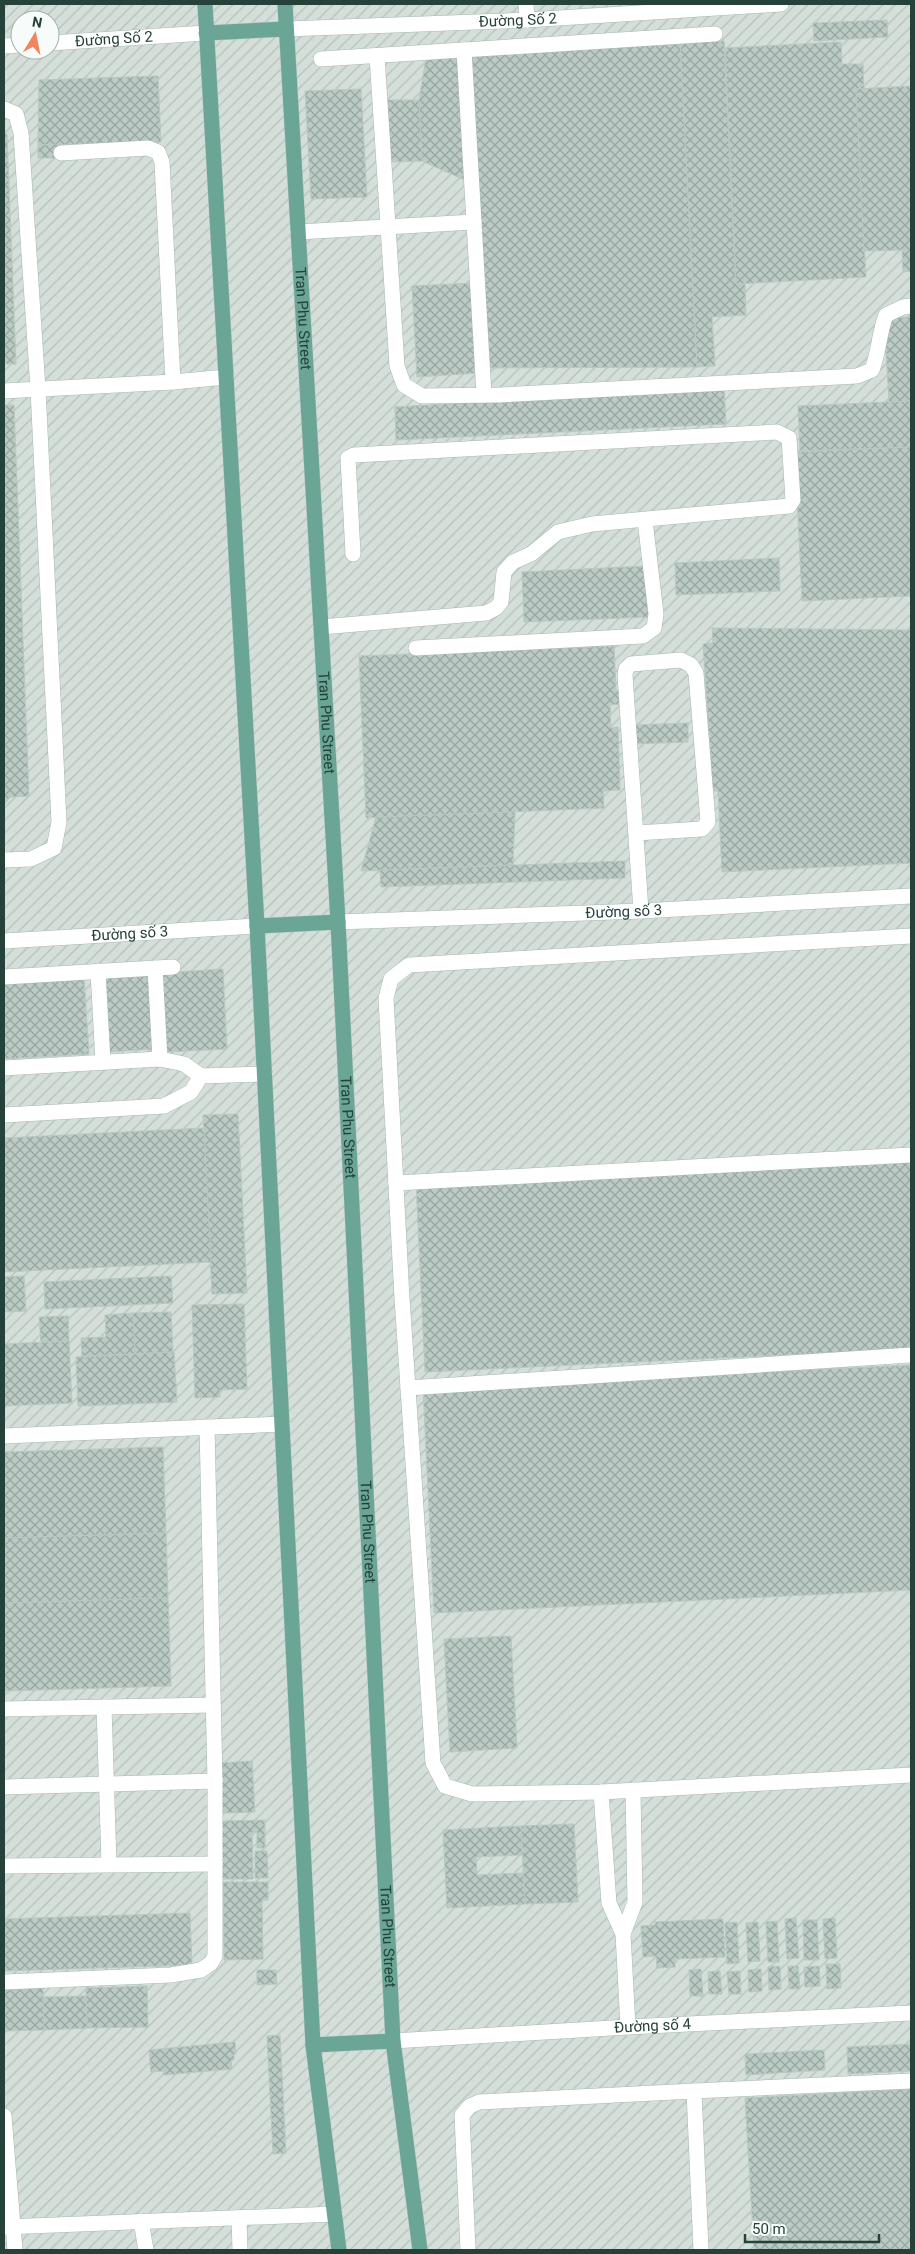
<svg xmlns="http://www.w3.org/2000/svg" width="915" height="2254" viewBox="0 0 915 2254" font-family="Roboto,sans-serif">
	<style>
		.industrial { fill: url(#industrial-furrows); fill-rule: evenodd }
		.building { fill: url(#building-cross-hatch); stroke: #b8c9c2 }
		.lines { fill: none; stroke-linecap: round; stroke-linejoin: round }
		.minor-casing { stroke: #a8b8b2; stroke-width: 16 }
		.major-casing { stroke: #c2cac8; stroke-width: 16 }
		.minor { stroke: #fff; stroke-width: 15 }
		.major { stroke: #6aa596; stroke-width: 15 }
		.labels { text-anchor: middle; dominant-baseline: central; stroke-width: 4.5; stroke-linejoin: round; paint-order: stroke }
		.street-label { font-size: 15px; fill: #24423a; stroke: #f7fbf9 }
	</style>
	<defs>
		<pattern id="industrial-furrows" width="10" height="10" patternUnits="userSpaceOnUse" patternTransform="scale(1.25)"><rect width="10" height="10" fill="#d4dfda"/><path d="M-1 1l2-2M0 10L10 0M9 11l2-2" fill="none" stroke="#b6c1bc"/></pattern>
		<pattern id="building-cross-hatch" width="8" height="8" patternUnits="userSpaceOnUse" patternTransform="scale(1.25)"><rect width="8" height="8" fill="#bbcac4"/><path d="M0 0l8 8M0 8l8-8" fill="none" stroke="#98a6a0"/></pattern>
	</defs>
	<rect width="100%" height="100%" fill="#e6efeb"/>
	<path class="industrial" d="M4,4H911V2250H4ZM20,20H50V50H20Z"/>
	<g class="building">
		<polygon points="887,20 888,37 814,41 813,23"/>
		<polygon points="724,41 736,284 745,284 746,315 712,317 715,366 697,367 680,44"/>
		<polygon points="841,42 842,64 863,64 864,89 856,89 866,277 736,284 725,48"/>
		<polygon points="680,44 697,367 478,368 468,54"/>
		<polygon points="460,56 467,181 422,161 419,100 426,58"/>
		<polygon points="158,76 161,142 38,145 39,80"/>
		<polygon points="911,86 911,271 903,272 902,250 864,251 856,89"/>
		<polygon points="361,89 367,197 311,199 305,91"/>
		<polygon points="386,100 419,100 422,161 389,162"/>
		<polygon points="4,134 7,134 16,364 4,364"/>
		<polygon points="58,144 58,158 38,158 38,145"/>
		<polygon points="473,283 478,373 417,377 412,286"/>
		<polygon points="911,317 911,401 889,402 884,318"/>
		<polygon points="724,387 726,424 396,440 395,407"/>
		<polygon points="911,401 911,447 800,451 798,406"/>
		<polygon points="4,405 14,405 29,796 10,797 4,805"/>
		<polygon points="911,447 911,596 802,601 795,452"/>
		<polygon points="779,558 780,591 676,595 675,563"/>
		<polygon points="646,566 649,617 524,622 522,572"/>
		<polygon points="712,628 911,630 911,863 722,872 718,791 713,791 703,644 713,643"/>
		<polygon points="614,646 616,690 622,690 622,704 610,705 611,728 618,727 620,790 603,791 604,808 366,818 359,656"/>
		<polygon points="688,723 688,742 633,744 632,725"/>
		<polygon points="515,812 513,865 361,871 376,817"/>
		<polygon points="625,861 625,878 381,887 380,870"/>
		<polygon points="223,969 227,1049 165,1052 160,973"/>
		<polygon points="149,972 154,1049 107,1052 102,975"/>
		<polygon points="84,977 89,1054 4,1059 4,982"/>
		<polygon points="238,1114 247,1293 212,1294 203,1115"/>
		<polygon points="204,1128 211,1262 4,1272 4,1138"/>
		<polygon points="911,1159 911,1349 425,1372 416,1183"/>
		<polygon points="24,1276 26,1311 4,1312 4,1277"/>
		<polygon points="171,1276 173,1303 45,1309 44,1282"/>
		<polygon points="244,1304 247,1389 220,1390 220,1397 195,1398 192,1305"/>
		<polygon points="171,1312 173,1352 135,1354 133,1313"/>
		<polygon points="133,1313 135,1354 82,1356 81,1338 106,1337 105,1315"/>
		<polygon points="68,1316 69,1341 41,1342 39,1317"/>
		<polygon points="69,1341 72,1403 4,1406 4,1344"/>
		<polygon points="174,1352 177,1402 78,1406 76,1357"/>
		<polygon points="911,1365 911,1590 434,1613 423,1388"/>
		<polygon points="163,1447 166,1533 4,1538 4,1452"/>
		<polygon points="166,1533 168,1598 4,1603 4,1538"/>
		<polygon points="168,1598 171,1686 4,1691 4,1603"/>
		<polygon points="511,1636 517,1748 450,1752 444,1639"/>
		<polygon points="252,1761 255,1812 223,1813 220,1763"/>
		<polygon points="265,1820 265,1848 257,1848 257,1832 252,1832 253,1879 222,1879 221,1821"/>
		<polygon points="574,1824 578,1902 525,1904 521,1826"/>
		<polygon points="521,1826 522,1855 476,1857 477,1875 523,1873 525,1904 447,1908 443,1830"/>
		<polygon points="255,1851 267,1851 268,1878 255,1878"/>
		<polygon points="223,1882 268,1882 268,1900 262,1900 263,1959 224,1960"/>
		<polygon points="190,1913 192,1965 4,1971 4,1919"/>
		<polygon points="796,1918 799,1958 787,1959 785,1919"/>
		<polygon points="835,1918 837,1958 825,1959 823,1919"/>
		<polygon points="723,1919 725,1957 675,1959 675,1967 657,1968 656,1956 643,1957 641,1926 655,1925 655,1922"/>
		<polygon points="803,1920 817,1920 819,1960 804,1960"/>
		<polygon points="777,1921 779,1962 768,1962 766,1922"/>
		<polygon points="737,1922 739,1963 727,1964 725,1923"/>
		<polygon points="758,1922 760,1961 748,1962 746,1923"/>
		<polygon points="826,1964 840,1964 841,1988 827,1989"/>
		<polygon points="780,1966 781,1989 769,1990 768,1967"/>
		<polygon points="788,1966 798,1966 800,1989 789,1989"/>
		<polygon points="819,1966 820,1986 805,1987 804,1967"/>
		<polygon points="701,1969 703,1996 690,1996 689,1970"/>
		<polygon points="761,1969 762,1991 749,1992 748,1970"/>
		<polygon points="257,1970 276,1970 277,1984 257,1985"/>
		<polygon points="720,1971 722,1994 709,1994 708,1972"/>
		<polygon points="740,1971 741,1994 729,1994 727,1972"/>
		<polygon points="147,1986 148,2027 87,2028 86,1988"/>
		<polygon points="43,1988 44,2030 4,2031 4,1990"/>
		<polygon points="86,1996 87,2028 44,2030 43,1997"/>
		<polygon points="280,2035 286,2153 273,2154 267,2036"/>
		<polygon points="235,2042 236,2054 234,2054 234,2060 231,2060 232,2069 164,2075 163,2071 151,2072 149,2050"/>
		<polygon points="911,2044 911,2071 848,2074 847,2047"/>
		<polygon points="824,2050 825,2070 746,2075 745,2054"/>
		<polygon points="911,2089 911,2250 754,2250 745,2098"/>
	</g>
	<g class="lines">
		<g class="minor-casing">
			<g id="minor">
				<polyline points="526,4 527,20"/>
				<path id="s1" d="M286,29L527,20L781,4"/>
				<path id="s2" d="M50,43L206,33"/>
				<polyline points="4,46 20,45"/>
				<polyline points="464,50 484,395"/>
				<path d="M377,56L397,366L404,385L422,396L499,395L857,376L872,370C879,352 879,333 886,315L903,307L911,306"/>
				<polyline points="321,59 715,34"/>
				<polyline points="4,109 16,114 21,133 38,389 59,822 54,848 31,859 4,860"/>
				<polyline points="61,153 148,148 158,152 162,162 173,382"/>
				<polyline points="298,232 474,222"/>
				<polyline points="4,391 173,382 226,377"/>
				<polyline points="321,627 486,613 496,608 501,602 504,572 513,562 531,554 558,532 592,524 789,506 793,500 789,438 777,432 354,455 348,458 353,554"/>
				<polyline points="416,648 643,636 654,628 656,614 645,520"/>
				<polyline points="636,833 702,829 708,822 696,673 691,665 681,660 631,664 626,669 625,675 641,911"/>
				<path id="s3" d="M338,922L641,911L911,896"/>
				<polyline points="911,936 409,965 391,979 386,998 402,1298 433,1763 445,1786 472,1794 601,1792 911,1775"/>
				<path id="s4" d="M4,941L257,926"/>
				<polyline points="155,968 160,1059"/>
				<polyline points="98,971 103,1062"/>
				<polyline points="4,977 173,967"/>
				<polyline points="4,1068 160,1059 184,1064 201,1076"/>
				<polyline points="4,1115 164,1106 191,1092 201,1076 265,1074"/>
				<polyline points="396,1183 911,1155"/>
				<polyline points="408,1388 911,1355"/>
				<polyline points="4,1436 282,1424"/>
				<polyline points="104,1707 109,1863"/>
				<polyline points="4,1709 213,1705"/>
				<polyline points="4,1787 215,1781"/>
				<polyline points="601,1792 609,1903 623,1934 628,2027"/>
				<polyline points="4,1866 215,1864"/>
				<polyline points="623,1934 635,1902 633,1790"/>
				<polyline points="4,1982 171,1975 201,1970 211,1963 215,1956 215,1781 207,1427"/>
				<path id="s5" d="M393,2041L628,2027L911,2013"/>
				<polyline points="4,2116 15,2250"/>
				<polyline points="239,2218 240,2250"/>
				<polyline points="141,2221 146,2250"/>
				<polyline points="4,2227 335,2214"/>
				<polyline points="468,2250 462,2115 470,2106 479,2102 694,2091"/>
				<polyline points="701,2250 694,2091 911,2081"/>
			</g>
		</g>
		<g class="major-casing">
			<g id="major">
				<polyline points="205,4 257,926 313,2045 339,2250"/>
				<path id="s6" d="M285,4L338,922L393,2041L420,2250"/>
				<polyline points="206,33 286,29"/>
				<polyline points="257,926 338,922"/>
				<polyline points="313,2045 393,2041"/>
			</g>
		</g>
		<use href="#minor" class="minor"/>
		<use href="#major" class="major"/>
	</g>
	<g class="labels">
		<g class="street-label">
			<text stroke="none"><textPath href="#s1" startOffset="232">Đường Số 2</textPath></text>
			<text stroke="none"><textPath href="#s2" startOffset="64">Đường Số 2</textPath></text>
			<text stroke="none"><textPath href="#s6" startOffset="315">Tran Phu Street</textPath></text>
			<text stroke="none"><textPath href="#s6" startOffset="720">Tran Phu Street</textPath></text>
			<text stroke="none"><textPath href="#s3" startOffset="286">Đường số 3</textPath></text>
			<text stroke="none"><textPath href="#s4" startOffset="126">Đường số 3</textPath></text>
			<text stroke="none"><textPath href="#s6" startOffset="1125">Tran Phu Street</textPath></text>
			<text stroke="none"><textPath href="#s6" startOffset="1530">Tran Phu Street</textPath></text>
			<text stroke="none"><textPath href="#s6" startOffset="1935">Tran Phu Street</textPath></text>
			<text stroke="none"><textPath href="#s5" startOffset="260">Đường số 4</textPath></text>
		</g>
	</g>
	<rect width="915" height="2254" fill="none" stroke="#24423a" stroke-width="10"/>
	<g transform="translate(35 35) rotate(10)"><circle r="24" fill="#f7fbf9" stroke="#a3b1ad"/>
	<path d="M0-4L9 19L0 12L-9 19Z" fill="#f4845f"/>
	<text y="-8" font-size="14" font-weight="bold" text-anchor="middle" fill="#24423a">N</text>
	</g>
	<path d="M745 2234v8h134v-8" fill="none" stroke="#24423a" stroke-width="2.5"/>
	<text x="752" y="2234" font-size="15" fill="#24423a" stroke="#f7fbf9" stroke-width="4" paint-order="stroke">50 m</text>
</svg>
